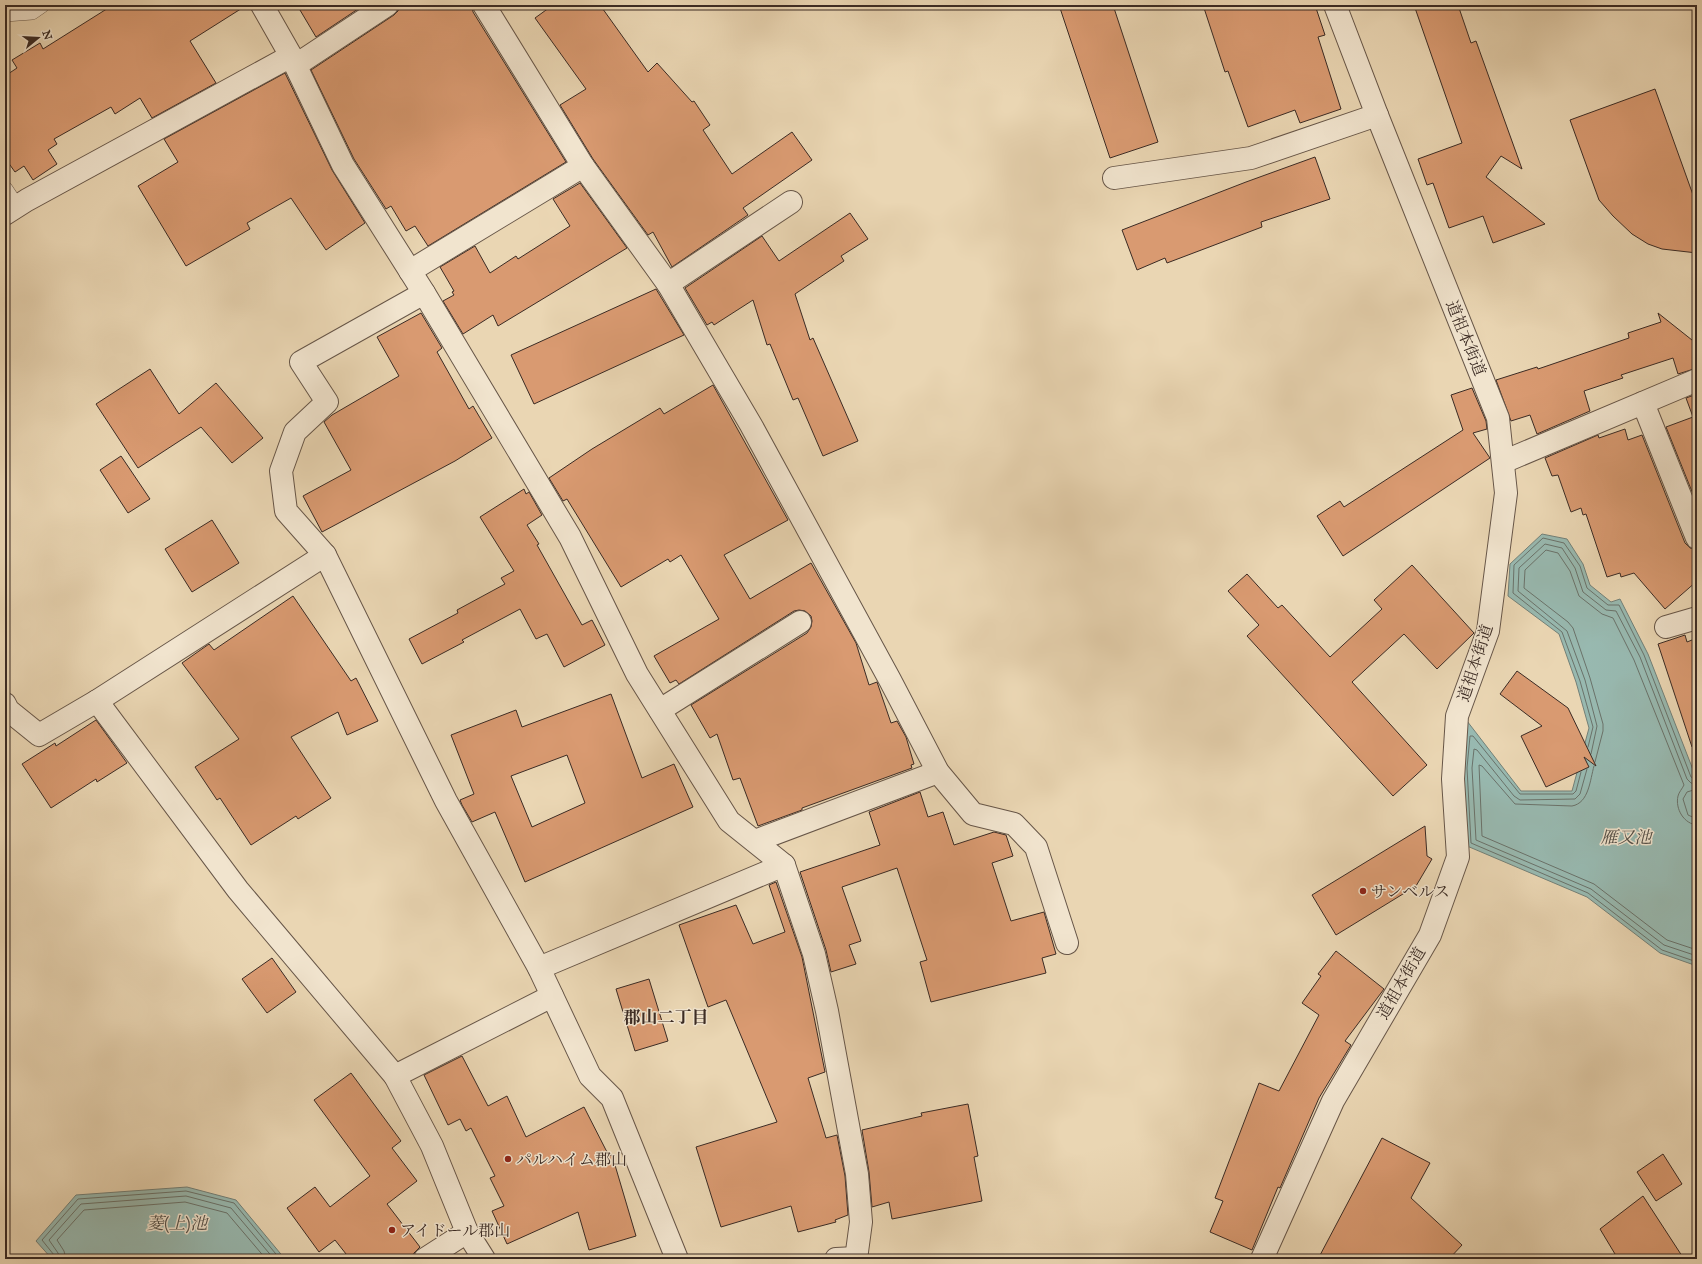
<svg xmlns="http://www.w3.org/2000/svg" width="1702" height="1264" viewBox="0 0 1702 1264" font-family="'IM FELL Great Primer','Noto Serif JP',serif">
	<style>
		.water { fill: #98b9b0; stroke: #738078 }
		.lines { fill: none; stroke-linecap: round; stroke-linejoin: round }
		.shore { stroke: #6a726a; stroke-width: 1 }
		.building { fill: #d99a71; stroke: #3b2b24; fill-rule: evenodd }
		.lane-casing { stroke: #675648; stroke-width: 16 }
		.street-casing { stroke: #675648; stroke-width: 24 }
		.lane { stroke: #f1e4ce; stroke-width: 15 }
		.street { stroke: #f1e4ce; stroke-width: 22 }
		.poi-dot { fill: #8f2418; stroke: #f1e4ce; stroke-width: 1.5 }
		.labels { text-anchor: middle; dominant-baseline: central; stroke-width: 3; stroke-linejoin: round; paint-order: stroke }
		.street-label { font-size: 16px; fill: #3b2b24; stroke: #f1e4ce }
		.poi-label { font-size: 16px; fill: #3b2b24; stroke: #f1e4ce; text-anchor: start }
		.water-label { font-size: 17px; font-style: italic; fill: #524e47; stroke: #f1e4ce }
		.neighbourhood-label { font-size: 17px; font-weight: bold; fill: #3b2b24; stroke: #f1e4ce }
	</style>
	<rect width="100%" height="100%" fill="#ead6b3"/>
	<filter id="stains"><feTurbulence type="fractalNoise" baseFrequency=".005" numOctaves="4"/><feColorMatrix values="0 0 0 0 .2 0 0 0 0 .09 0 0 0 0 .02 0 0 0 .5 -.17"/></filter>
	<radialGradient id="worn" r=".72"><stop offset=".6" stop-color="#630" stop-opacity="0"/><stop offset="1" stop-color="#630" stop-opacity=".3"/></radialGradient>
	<g class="water">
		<polygon points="1542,534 1567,539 1583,564 1590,585 1611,602 1620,599 1648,654 1697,780 1697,797 1692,799 1697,816 1697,966 1660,953 1587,897 1467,846 1463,767 1467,721 1521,791 1572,791 1589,728 1576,682 1559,634 1508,596 1510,564"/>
		<polygon points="187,1187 236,1200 285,1259 52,1259 36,1241 76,1195"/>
	</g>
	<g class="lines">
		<g class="shore">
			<polyline points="1588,747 1593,727 1580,681 1562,632 1513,593 1514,565 1543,538 1564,543 1580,566 1587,588 1608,605 1619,605 1644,655 1691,777 1697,780"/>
			<polyline points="1591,754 1597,726 1585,680 1567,631 1518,591 1519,568 1545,544 1562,548 1575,568 1583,592 1606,610 1616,611 1640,657 1687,779 1691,783 1697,785"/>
			<path d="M1595,762L1603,731V724L1590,678L1573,628L1568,622L1524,588L1525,570L1546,550L1558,553L1570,571L1579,596L1602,614L1613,618L1634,660L1684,785C1682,789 1679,792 1678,796C1675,809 1684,824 1697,825"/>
			<path d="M1594,766C1590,780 1589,803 1572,806L1515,804L1482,766L1479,765L1482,836L1594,884L1667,940L1697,950"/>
			<polyline points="1587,769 1580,794 1575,799 1520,800 1514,796 1477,750 1474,749 1472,768 1476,840 1591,889 1664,945 1697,956"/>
			<polyline points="1581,772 1576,791 1573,794 1520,794 1473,736 1470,736 1467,768 1471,843 1588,893 1662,950 1697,962"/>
			<polyline points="1697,789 1687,792 1683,799 1688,815 1697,819"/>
			<polyline points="55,1259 54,1255 42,1240 78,1199 186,1191 234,1203 280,1259"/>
			<polyline points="60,1259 58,1253 49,1240 81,1204 186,1196 231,1208 274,1259"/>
			<polyline points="66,1259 64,1251 57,1240 84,1210 185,1202 227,1213 266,1259"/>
		</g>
	</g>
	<g class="building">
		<polygon points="113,5 247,5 190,41 216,83 152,118 140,98 115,114 111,107 54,139 57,144 48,150 57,164 33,180 24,166 15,172 5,158 5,76 17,68 12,60 40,43 43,49"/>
		<polygon points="297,5 364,5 316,37"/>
		<polygon points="399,5 472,5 473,12 566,162 428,246 415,226 406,231 391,206 386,209 354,159 311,70 394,15 398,11"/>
		<polygon points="553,5 600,5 648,72 657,63 692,102 694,101 710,125 703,130 732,174 792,132 812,160 743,208 748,215 672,267 653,232 648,235 593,159 560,105 586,89 535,18"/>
		<polygon points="1059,5 1113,5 1158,142 1110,158"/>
		<polygon points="1203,5 1315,5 1325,35 1318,37 1341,109 1300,123 1295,110 1248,127 1228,71 1225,72"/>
		<polygon points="1414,5 1458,5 1471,43 1476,41 1522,169 1501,156 1486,177 1545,224 1493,243 1483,216 1449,228 1433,183 1427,185 1418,159 1462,143"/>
		<polygon points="285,73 332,170 365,223 326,250 291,198 247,223 250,229 186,266 138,186 178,162 164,139"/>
		<polygon points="1655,89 1697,206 1697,253 1662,249 1648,244 1632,234 1613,216 1599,200 1570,120"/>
		<polygon points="1315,157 1330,199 1261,222 1262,227 1167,263 1165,258 1137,270 1122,230 1246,182"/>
		<polygon points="580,183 627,248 498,326 493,315 463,334 443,301 454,295 452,292 454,291 440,267 475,246 490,273 516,256 518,259 570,226 553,199"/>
		<polygon points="850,213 868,239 841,256 844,261 795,294 810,340 813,338 858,441 823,456 798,398 793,400 770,344 767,345 753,300 714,325 712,322 707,325 685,288 762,236 779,261"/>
		<polygon points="656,289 684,335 534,404 511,355"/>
		<polygon points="421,313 442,348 437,352 469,409 473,406 492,438 455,461 322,532 303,496 351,470 324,422 332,415 399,376 377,337"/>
		<polygon points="1658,313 1697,344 1697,368 1678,374 1673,358 1621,375 1623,378 1584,391 1590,411 1537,434 1530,415 1511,421 1496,380 1537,367 1538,369 1629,338 1628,333 1661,322"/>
		<polygon points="150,369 179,414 216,383 263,438 232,463 201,427 138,468 96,404"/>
		<polygon points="713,385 788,520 724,555 750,599 811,563 856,643 869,685 877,682 891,723 897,721 906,737 914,764 911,765 912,768 802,808 802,810 758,826 740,778 733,780 717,734 710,738 691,705 807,633 811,627 812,621 811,616 805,611 799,610 794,611 679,684 676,680 670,683 654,656 719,619 681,555 670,562 668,559 621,587 567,499 563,501 549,478 592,449 660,408 664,414"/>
		<polygon points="1472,388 1486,421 1487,429 1473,433 1490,458 1343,556 1317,516 1340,501 1344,507 1463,430 1451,395"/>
		<polygon points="1697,394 1697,504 1666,427 1693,417 1686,398"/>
		<polygon points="1625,429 1628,440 1642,435 1685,543 1690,548 1697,550 1697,581 1665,609 1634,573 1621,577 1620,573 1607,577 1586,514 1583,515 1581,508 1571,512 1558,475 1552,476 1545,458 1598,435 1599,438"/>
		<polygon points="121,456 150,499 128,513 100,470"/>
		<polygon points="524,489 526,494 529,492 542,515 527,525 539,544 537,545 582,625 592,620 605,645 564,667 547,634 536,639 520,609 462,640 464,642 422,664 409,639 458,613 457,610 505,584 501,578 514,571 480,517"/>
		<polygon points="212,520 239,563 192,592 165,549"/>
		<polygon points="1412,565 1474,633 1437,669 1404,634 1352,682 1427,765 1393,796 1247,636 1259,625 1228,591 1247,574 1278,608 1282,605 1330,657 1382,609 1374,600"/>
		<polygon points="293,596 351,681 356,678 378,721 347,735 338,712 291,737 331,798 298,819 296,816 251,845 220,798 217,800 195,767 239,739 182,663 209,644 214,650"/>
		<polygon points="1685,635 1687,642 1697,638 1697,747 1692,747 1658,644"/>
		<polygon points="1517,671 1568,708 1596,766 1584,757 1589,767 1546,787 1521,736 1542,726 1500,694"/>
		<path d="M611,694L642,778L674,764L693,807L525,882L495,812L472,822L462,805L460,800L474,794L451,735L516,710L522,727ZM567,755L585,803L532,827L511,776Z"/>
		<polygon points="96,720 127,763 97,782 96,779 51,808 22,764 55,743 56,746"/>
		<polygon points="920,792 928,817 943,812 954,845 994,832 1006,835 1013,856 992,863 1011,921 1044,912 1056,954 1042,958 1046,973 931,1002 920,962 927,960 897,868 842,887 861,941 849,945 856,964 831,972 826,950 800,872 880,845 869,812"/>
		<polygon points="1425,826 1427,856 1432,859 1416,886 1336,935 1312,895"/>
		<polygon points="776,882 802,957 825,1072 808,1078 826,1138 837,1135 845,1176 848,1215 835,1220 836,1222 798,1232 791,1206 721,1227 696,1147 777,1122 726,1000 708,1007 679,925 736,905 753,944 785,932 769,885"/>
		<polygon points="1336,951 1384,989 1345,1041 1351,1045 1319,1098 1280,1188 1278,1187 1252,1250 1210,1232 1223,1201 1215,1198 1259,1083 1279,1091 1319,1015 1302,1003 1321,976 1318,974"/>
		<polygon points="272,958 296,992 267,1013 242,979"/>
		<polygon points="649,979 668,1041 635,1051 616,989"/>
		<polygon points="462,1056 488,1106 507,1096 526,1137 584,1107 609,1156 612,1155 636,1236 589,1250 578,1212 507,1244 492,1211 504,1206 490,1178 495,1176 471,1128 466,1131 460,1119 448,1125 424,1075"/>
		<polygon points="351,1073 401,1141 392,1148 417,1181 387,1204 420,1247 414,1253 413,1259 350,1259 335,1240 319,1252 287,1208 315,1187 330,1207 370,1176 314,1100"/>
		<polygon points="968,1104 978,1156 974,1157 982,1201 892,1219 889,1202 872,1207 869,1172 862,1130 922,1116 921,1113"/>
		<polygon points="1382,1138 1430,1163 1411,1198 1462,1245 1449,1259 1318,1259"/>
		<polygon points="1663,1154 1682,1184 1656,1201 1637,1172"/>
		<polygon points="1643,1196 1684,1259 1618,1259 1600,1229"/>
	</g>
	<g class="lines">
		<g class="lane-casing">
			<g id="lane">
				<polyline points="5,14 32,12 42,5"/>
				<polyline points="5,189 17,207"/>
			</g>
		</g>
		<g class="street-casing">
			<g id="street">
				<polyline points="262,5 291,56 343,165 424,293 570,537 637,674 729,821 784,865 814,954 827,1011 857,1174 861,1222 856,1259"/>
				<polyline points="484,5 583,166 668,284 751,425 890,680 938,772 973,814 1014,824 1036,847 1067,943"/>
				<polyline points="296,65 387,5"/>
				<polyline points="1114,178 1251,158 1377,115"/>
				<polyline points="5,214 27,200 291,56"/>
				<polyline points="410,271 583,166"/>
				<polyline points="668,284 791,202"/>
				<polyline points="1643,403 1697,538"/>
				<polyline points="1503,462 1697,380"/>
				<polyline points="325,555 286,511 281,471 295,432 327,402 301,362 424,293"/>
				<polyline points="1666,627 1697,618"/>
				<polyline points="5,704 8,710 39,735 97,701"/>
				<polyline points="660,710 800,622"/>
				<polyline points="755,841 938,772"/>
				<polyline points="539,968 784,865"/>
				<polyline points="395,1076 238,890 97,701 325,555 446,801 539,968 590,1076 612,1098 677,1259"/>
				<polyline points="425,1259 467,1232"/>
				<polyline points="484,1259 467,1232 432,1146 395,1076 552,996"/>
				<polyline points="836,1259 856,1258"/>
				<polyline points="1262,1259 1333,1101 1430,935 1458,857 1453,779 1457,716 1488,631 1506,493 1498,418 1377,115 1335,5"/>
			</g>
		</g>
		<use href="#lane" class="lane"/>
		<use href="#street" class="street"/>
	</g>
	<g class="poi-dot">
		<circle cx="1363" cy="891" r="4"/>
		<circle cx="508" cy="1159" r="4"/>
		<circle cx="392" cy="1230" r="4"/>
	</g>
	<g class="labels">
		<g class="street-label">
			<text transform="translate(1466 338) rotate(68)">道祖本街道</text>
			<text transform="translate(1475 663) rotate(-72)">道祖本街道</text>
			<text transform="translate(1401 983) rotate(-60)">道祖本街道</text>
		</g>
		<g class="poi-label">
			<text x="1371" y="891">サンベルス</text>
			<text x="516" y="1159">パルハイム郡山</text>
			<text x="400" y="1230">アイドール郡山</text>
		</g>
		<g class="water-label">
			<text x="1626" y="837">雁又池</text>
			<text x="177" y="1223">菱(上)池</text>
		</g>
		<g class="neighbourhood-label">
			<text x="666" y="1017">郡山二丁目</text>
		</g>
	</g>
	<rect width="1702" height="1264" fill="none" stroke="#ead6b3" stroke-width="20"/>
	<rect x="6" y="6" width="1690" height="1252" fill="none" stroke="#3b2b24" stroke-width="2"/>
	<rect x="10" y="10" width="1682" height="1244" fill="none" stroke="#3b2b24"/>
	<g transform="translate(38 38) rotate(72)" stroke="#f1e4ce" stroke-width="3" paint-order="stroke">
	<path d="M0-3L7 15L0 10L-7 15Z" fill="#3b2b24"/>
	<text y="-6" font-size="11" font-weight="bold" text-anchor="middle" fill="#3b2b24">N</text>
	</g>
	<rect width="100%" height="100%" filter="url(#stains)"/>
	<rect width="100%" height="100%" fill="url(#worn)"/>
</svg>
